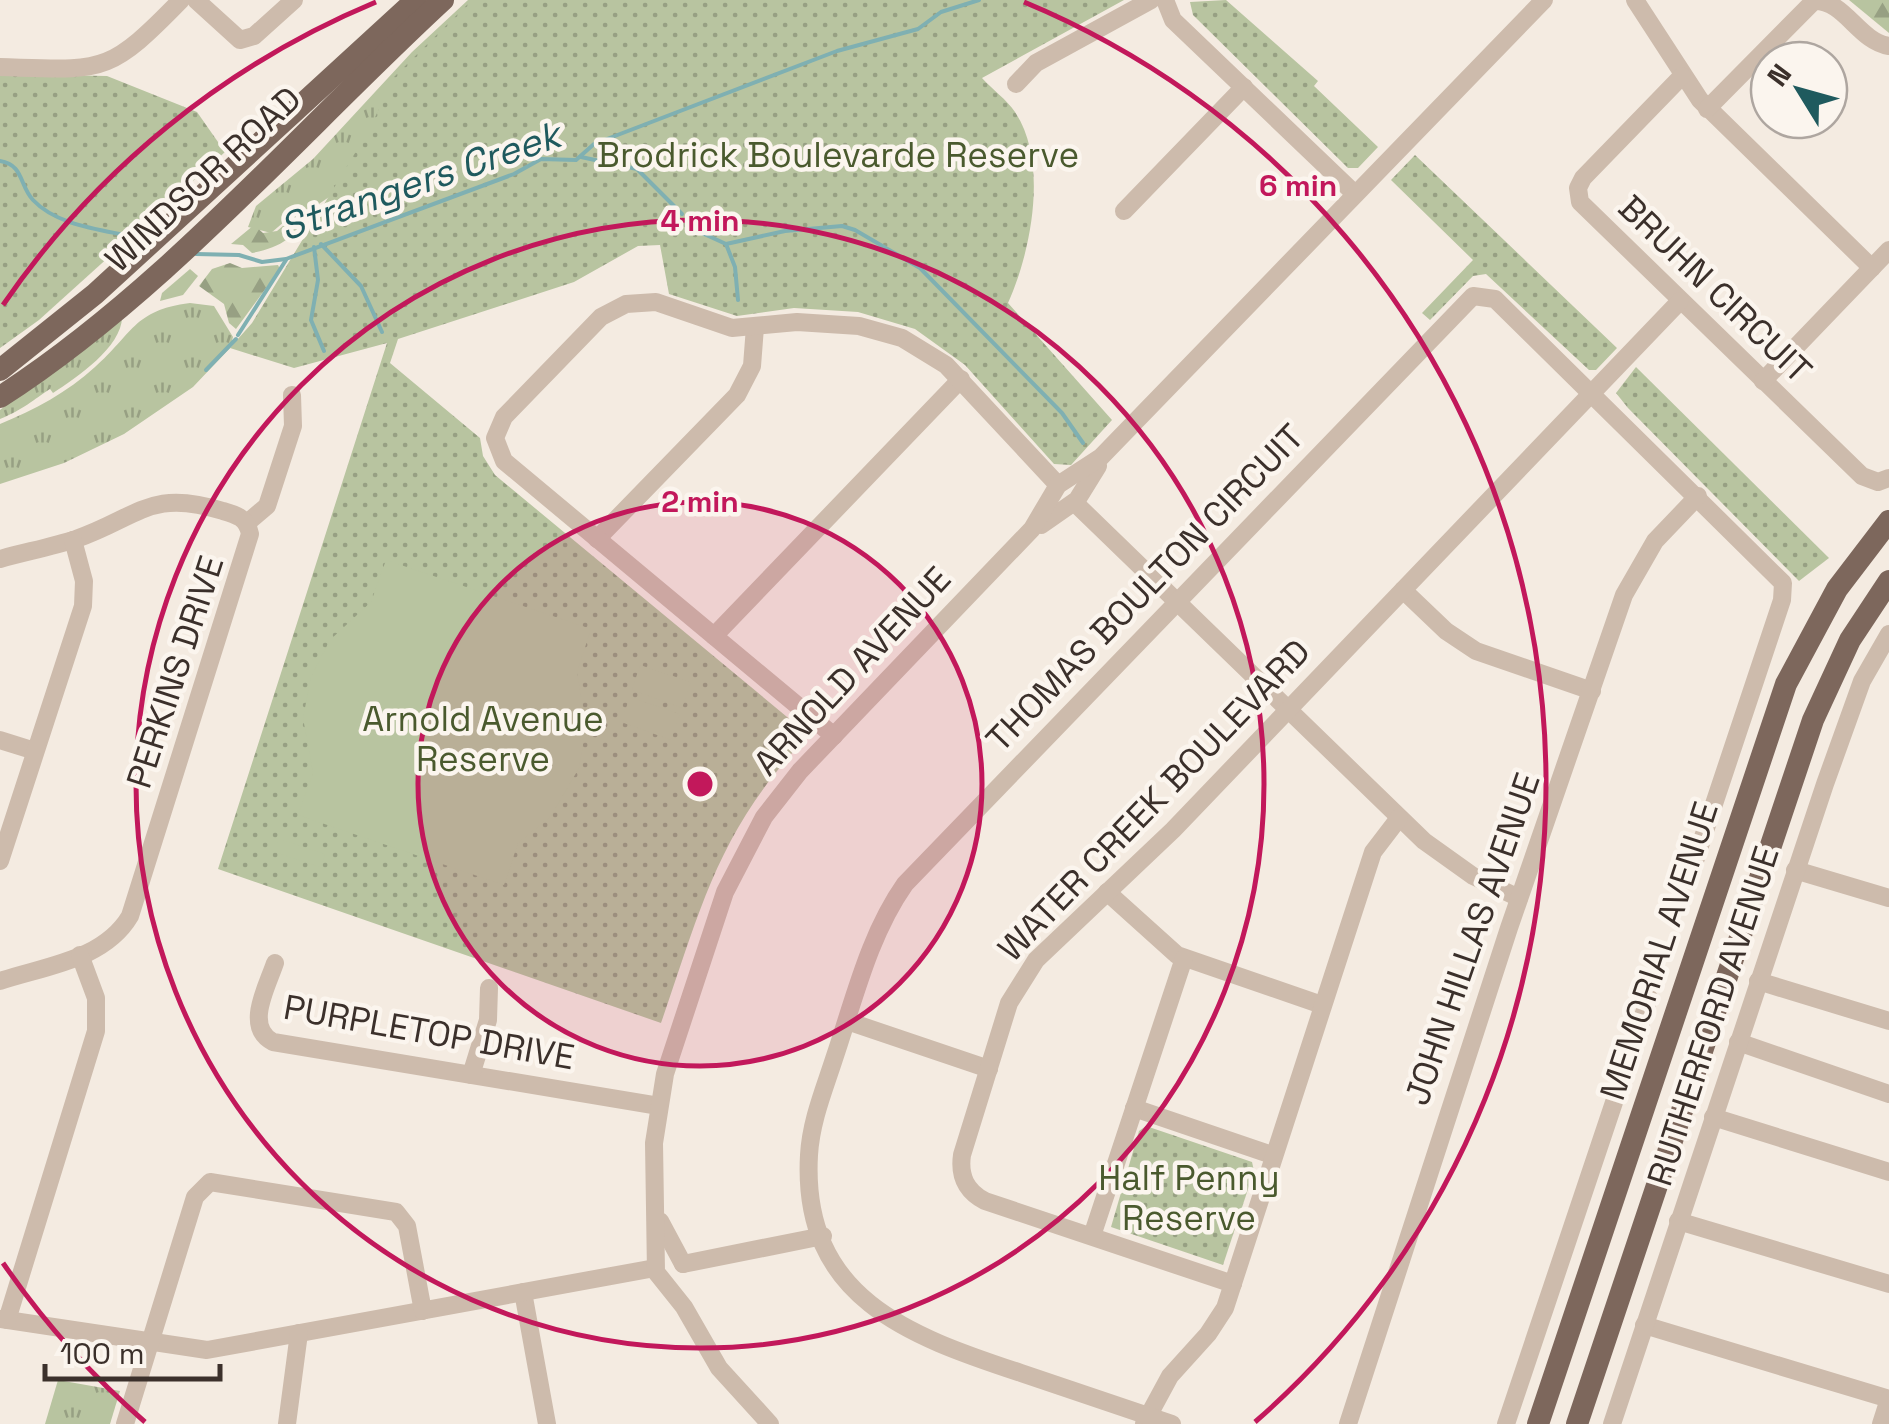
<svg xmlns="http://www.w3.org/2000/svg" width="1889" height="1424" viewBox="0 0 1889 1424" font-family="'Space Grotesk',sans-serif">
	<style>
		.grass { fill: url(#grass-tufts) }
		.forest { fill: url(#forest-firs) }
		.park { fill: url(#park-dots) }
		.pitch { fill: #b8c4a0 }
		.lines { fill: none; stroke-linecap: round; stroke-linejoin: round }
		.stream { stroke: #7fb0b2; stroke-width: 4 }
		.minor { stroke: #cdbbac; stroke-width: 18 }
		.major { stroke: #7d675c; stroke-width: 22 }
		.ring { fill: none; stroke: #c2185b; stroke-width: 5 }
		.labels { text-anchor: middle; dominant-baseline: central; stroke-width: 9; stroke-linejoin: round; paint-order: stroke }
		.park-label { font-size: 35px; fill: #4a5a2e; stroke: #fbf5ee }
		.street-label { font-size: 35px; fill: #3b302b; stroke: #fbf5ee }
		.water-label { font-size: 38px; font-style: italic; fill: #1f5a5e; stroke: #fbf5ee }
		.centre { fill: #c2185b; stroke: #fbf5ee; stroke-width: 5 }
		.ring-label { font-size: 30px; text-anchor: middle; font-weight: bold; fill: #c2185b; stroke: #fbf5ee; stroke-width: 9; stroke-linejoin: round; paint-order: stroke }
	</style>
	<defs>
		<pattern id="grass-tufts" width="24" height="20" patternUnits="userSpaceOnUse" patternTransform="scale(2.5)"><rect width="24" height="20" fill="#b8c4a0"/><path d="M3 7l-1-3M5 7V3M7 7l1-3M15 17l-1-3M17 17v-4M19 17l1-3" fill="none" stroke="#97a083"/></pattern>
		<pattern id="forest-firs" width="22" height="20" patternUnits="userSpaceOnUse" patternTransform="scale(2.5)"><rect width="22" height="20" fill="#b8c4a0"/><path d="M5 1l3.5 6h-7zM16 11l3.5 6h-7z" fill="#97a083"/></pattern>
		<pattern id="park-dots" width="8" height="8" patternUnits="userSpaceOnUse" patternTransform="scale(2.5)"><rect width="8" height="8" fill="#b8c4a0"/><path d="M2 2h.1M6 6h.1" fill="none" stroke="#97a083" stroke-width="1.8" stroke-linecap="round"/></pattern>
	</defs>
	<rect width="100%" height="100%" fill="#f4ebe1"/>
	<g class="grass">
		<polygon points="468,0 474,0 396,85 335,193 310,210 299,209 271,233 248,227 256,206 313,159 412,52"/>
		<path d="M190,303L214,306L233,337L230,348L193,387L124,434L64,463L0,484V424C34,410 68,392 95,367C132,335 133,310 190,303Z"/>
		<path d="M122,317C122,347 76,378 53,393L50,389C33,400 24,409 0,419V410Z"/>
		<polygon points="58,1380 120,1391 110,1424 45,1424"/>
	</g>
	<g class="forest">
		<polygon points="1849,0 1889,0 1889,33"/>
		<path d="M304,208L310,210C296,238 281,247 252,253L243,245L231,244L254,225L263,233L277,231Z"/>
		<polygon points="230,263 242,268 278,265 280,269 236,329 229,323 224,304 199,286 212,269"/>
		<polygon points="190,269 198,276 183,295 160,301 162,293"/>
	</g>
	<g class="park">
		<path d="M472,0H1124L982,78C992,89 1007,100 1015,112C1049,163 1031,252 1008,303L1112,420L1071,465L1054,464L965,365L915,329L858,312L794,308L737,316L669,294L660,245L638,246L574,282L398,339L390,363L480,438L483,456L495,475L804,731L805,739C718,831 701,908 661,1023L218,869L387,343L294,368L230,348L252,323L369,130L394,77Z"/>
		<polygon points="1226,0 1318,81 1314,86 1378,147 1358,168 1348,168 1193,15 1190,2"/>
		<polygon points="0,74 107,76 197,112 225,152 39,320 0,348"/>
		<polygon points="1415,155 1617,348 1596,370 1589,370 1486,274 1473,276 1430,320 1422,313 1473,260 1391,180"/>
		<polygon points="1636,367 1829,558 1799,581 1628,408 1616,393"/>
		<polygon points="1146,1126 1252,1162 1254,1171 1223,1265 1111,1227 1139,1131"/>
	</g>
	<g class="pitch">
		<polygon points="386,560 591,629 577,672 586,727 579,768 551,816 518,843 504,885 298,815 313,773 303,718 311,677 330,640 371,602"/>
		<polygon points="640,665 691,682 682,708 632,690"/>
		<polygon points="630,697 680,714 671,740 621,722"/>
		<polygon points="279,839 325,854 321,867 274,852"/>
	</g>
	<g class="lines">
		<g class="stream">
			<polyline points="581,157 637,169 682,214"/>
			<path d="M0,161C24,165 19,185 33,200C59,228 109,230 143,239"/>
			<polyline points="702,233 726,244 785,231 842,226 855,230 920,268 1062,413 1083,443"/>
			<polyline points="321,244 361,286 382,332"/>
			<polyline points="726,244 735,267 738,300"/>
			<polyline points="314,247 318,280 311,320 324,351"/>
			<polyline points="196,254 239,255 262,262 286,259 514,174 541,159 576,160 594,144 837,51 918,29 941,12 979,0"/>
			<polyline points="238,335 286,260"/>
			<polyline points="206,370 236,339"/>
		</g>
		<g class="minor">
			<polyline points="196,0 240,40 254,36 294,0"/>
			<polyline points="1165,0 1173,20 1355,194"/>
			<polyline points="1635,0 1700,100 1872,268"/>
			<path d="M0,67C104,70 107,76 181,0"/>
			<polyline points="1682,76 1583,178 1578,188 1580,202 1862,476 1878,482 1889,478"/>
			<polyline points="1016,84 1036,63 1151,0"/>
			<path d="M1707,109L1814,1C1845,0 1858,41 1889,46"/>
			<polyline points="1124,211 1244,87"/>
			<polyline points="1763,381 1889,250"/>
			<polyline points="1075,503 1424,841 1473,876 1519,898"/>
			<polyline points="247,523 267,506 293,426 292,395"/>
			<polyline points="1041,525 1077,500 1098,466"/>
			<polyline points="597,539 737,395 752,366 755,327"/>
			<path d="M0,559C25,552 51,547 76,539C139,517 150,488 223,511C237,515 247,518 250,534L130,916C104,960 45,966 0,981"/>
			<polyline points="1403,590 1446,631 1476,651 1592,691"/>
			<polyline points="714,636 961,379"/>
			<polyline points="834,736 504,461 495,438 504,417 601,317 626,304 656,302 732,328 797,322 859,326 902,338 946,365 1058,485"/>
			<polyline points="0,740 35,751"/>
			<polyline points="0,861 83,606 84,581 73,540"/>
			<polyline points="1795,870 1889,898"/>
			<polyline points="1107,892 1177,955 1322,1005"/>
			<path d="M275,963C267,987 244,1027 273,1042L659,1106"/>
			<polyline points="1758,981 1889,1021"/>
			<polyline points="847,1021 989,1069"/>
			<polyline points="1738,1042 1889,1094"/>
			<polyline points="471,1075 488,1020 489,988"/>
			<polyline points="1134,1108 1272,1155"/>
			<polyline points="1713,1117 1889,1172"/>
			<polyline points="660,1221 683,1264"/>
			<polyline points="1678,1221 1889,1284"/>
			<polyline points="1092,1236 1184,958"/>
			<polyline points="683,1264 823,1236"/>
			<path d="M1233,1284L985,1201C966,1191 959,1176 962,1155L1009,1003L1036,960L1173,830L1680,301"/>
			<polyline points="523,1292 547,1424"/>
			<polyline points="0,1319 207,1350 655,1268"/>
			<polyline points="7,1320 96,1031 96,998 80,955"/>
			<polyline points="1644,1325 1889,1399"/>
			<polyline points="125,1424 195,1197 210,1182 396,1212 407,1226 423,1311"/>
			<polyline points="287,1424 299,1333"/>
			<polyline points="770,1424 719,1368 684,1307 656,1272 654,1143 665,1074 725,892 764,817 800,771 1032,529 1058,485 1101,457 1544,0"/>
			<polyline points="1144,1424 1170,1376 1208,1334 1225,1308 1373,852 1399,818"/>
			<path d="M1172,1424C1122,1407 1071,1390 1021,1373C909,1336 801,1298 809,1155C811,1121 824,1090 834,1059C854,1000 869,935 905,884L1473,296L1495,299L1783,583L1782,600L1694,864"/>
			<polyline points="1348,1424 1509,928 1624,595 1655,541 1698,496"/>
			<polyline points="1506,1424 1649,998"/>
			<polyline points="1612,1424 1825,784 1862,681 1889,634"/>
			<polyline points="1881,1424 1889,1399"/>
		</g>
		<g class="major">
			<polyline points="0,370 95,294 416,0"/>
			<path d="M0,397C162,293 301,131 443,0"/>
			<polyline points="1538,1424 1786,684 1837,589 1889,521"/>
			<polyline points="1577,1424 1813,720 1850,640 1889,581"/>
		</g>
	</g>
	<circle cx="700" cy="784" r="282" fill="#c2185b" fill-opacity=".12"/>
	<g class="ring">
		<circle cx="700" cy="784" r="282"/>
		<circle cx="700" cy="784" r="564"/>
		<path d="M145 1422A846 846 0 0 1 3 1263M3 305A846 846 0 0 1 376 2M1024 2A846 846 0 0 1 1255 1422"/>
	</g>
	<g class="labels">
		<g class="park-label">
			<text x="838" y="155">Brodrick Boulevarde Reserve</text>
			<text x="483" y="719">Arnold Avenue<tspan x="483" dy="40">Reserve</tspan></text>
			<text x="1189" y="1178">Half Penny<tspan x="1189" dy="40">Reserve</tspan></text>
		</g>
		<g class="street-label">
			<text transform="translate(203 179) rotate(-43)">WINDSOR ROAD</text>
			<text transform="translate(1715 289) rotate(44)">BRUHN CIRCUIT</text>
			<text transform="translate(1145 588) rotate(-46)">THOMAS BOULTON CIRCUIT</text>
			<text transform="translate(852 671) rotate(-47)">ARNOLD AVENUE</text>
			<text transform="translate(175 672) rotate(-72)">PERKINS DRIVE</text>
			<text transform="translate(1154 800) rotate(-46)">WATER CREEK BOULEVARD</text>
			<text transform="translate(1472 939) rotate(-71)">JOHN HILLAS AVENUE</text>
			<text transform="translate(1659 951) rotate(-72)">MEMORIAL AVENUE</text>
			<text transform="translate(1713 1016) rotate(-72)">RUTHERFORD AVENUE</text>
			<text transform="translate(429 1032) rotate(10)">PURPLETOP DRIVE</text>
		</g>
		<g class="water-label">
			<text transform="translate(420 181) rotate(-19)">Strangers Creek</text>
		</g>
	</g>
	<circle cx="700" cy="784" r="15" class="centre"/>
	<g class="ring-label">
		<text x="1298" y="196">6 min</text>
		<text x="700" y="231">4 min</text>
		<text x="700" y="512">2 min</text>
	</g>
	<g transform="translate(1799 90) rotate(307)"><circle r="48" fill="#fbf5ee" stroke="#aea6a0" stroke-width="2.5"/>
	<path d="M0-8L18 38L0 25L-18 38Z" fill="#1f5a5e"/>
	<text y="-15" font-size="28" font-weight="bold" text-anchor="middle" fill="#3b302b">N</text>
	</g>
	<path d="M45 1364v15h175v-15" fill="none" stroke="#3b302b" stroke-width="5"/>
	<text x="60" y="1364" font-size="30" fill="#3b302b" stroke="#fbf5ee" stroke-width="8" paint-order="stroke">100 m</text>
</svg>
